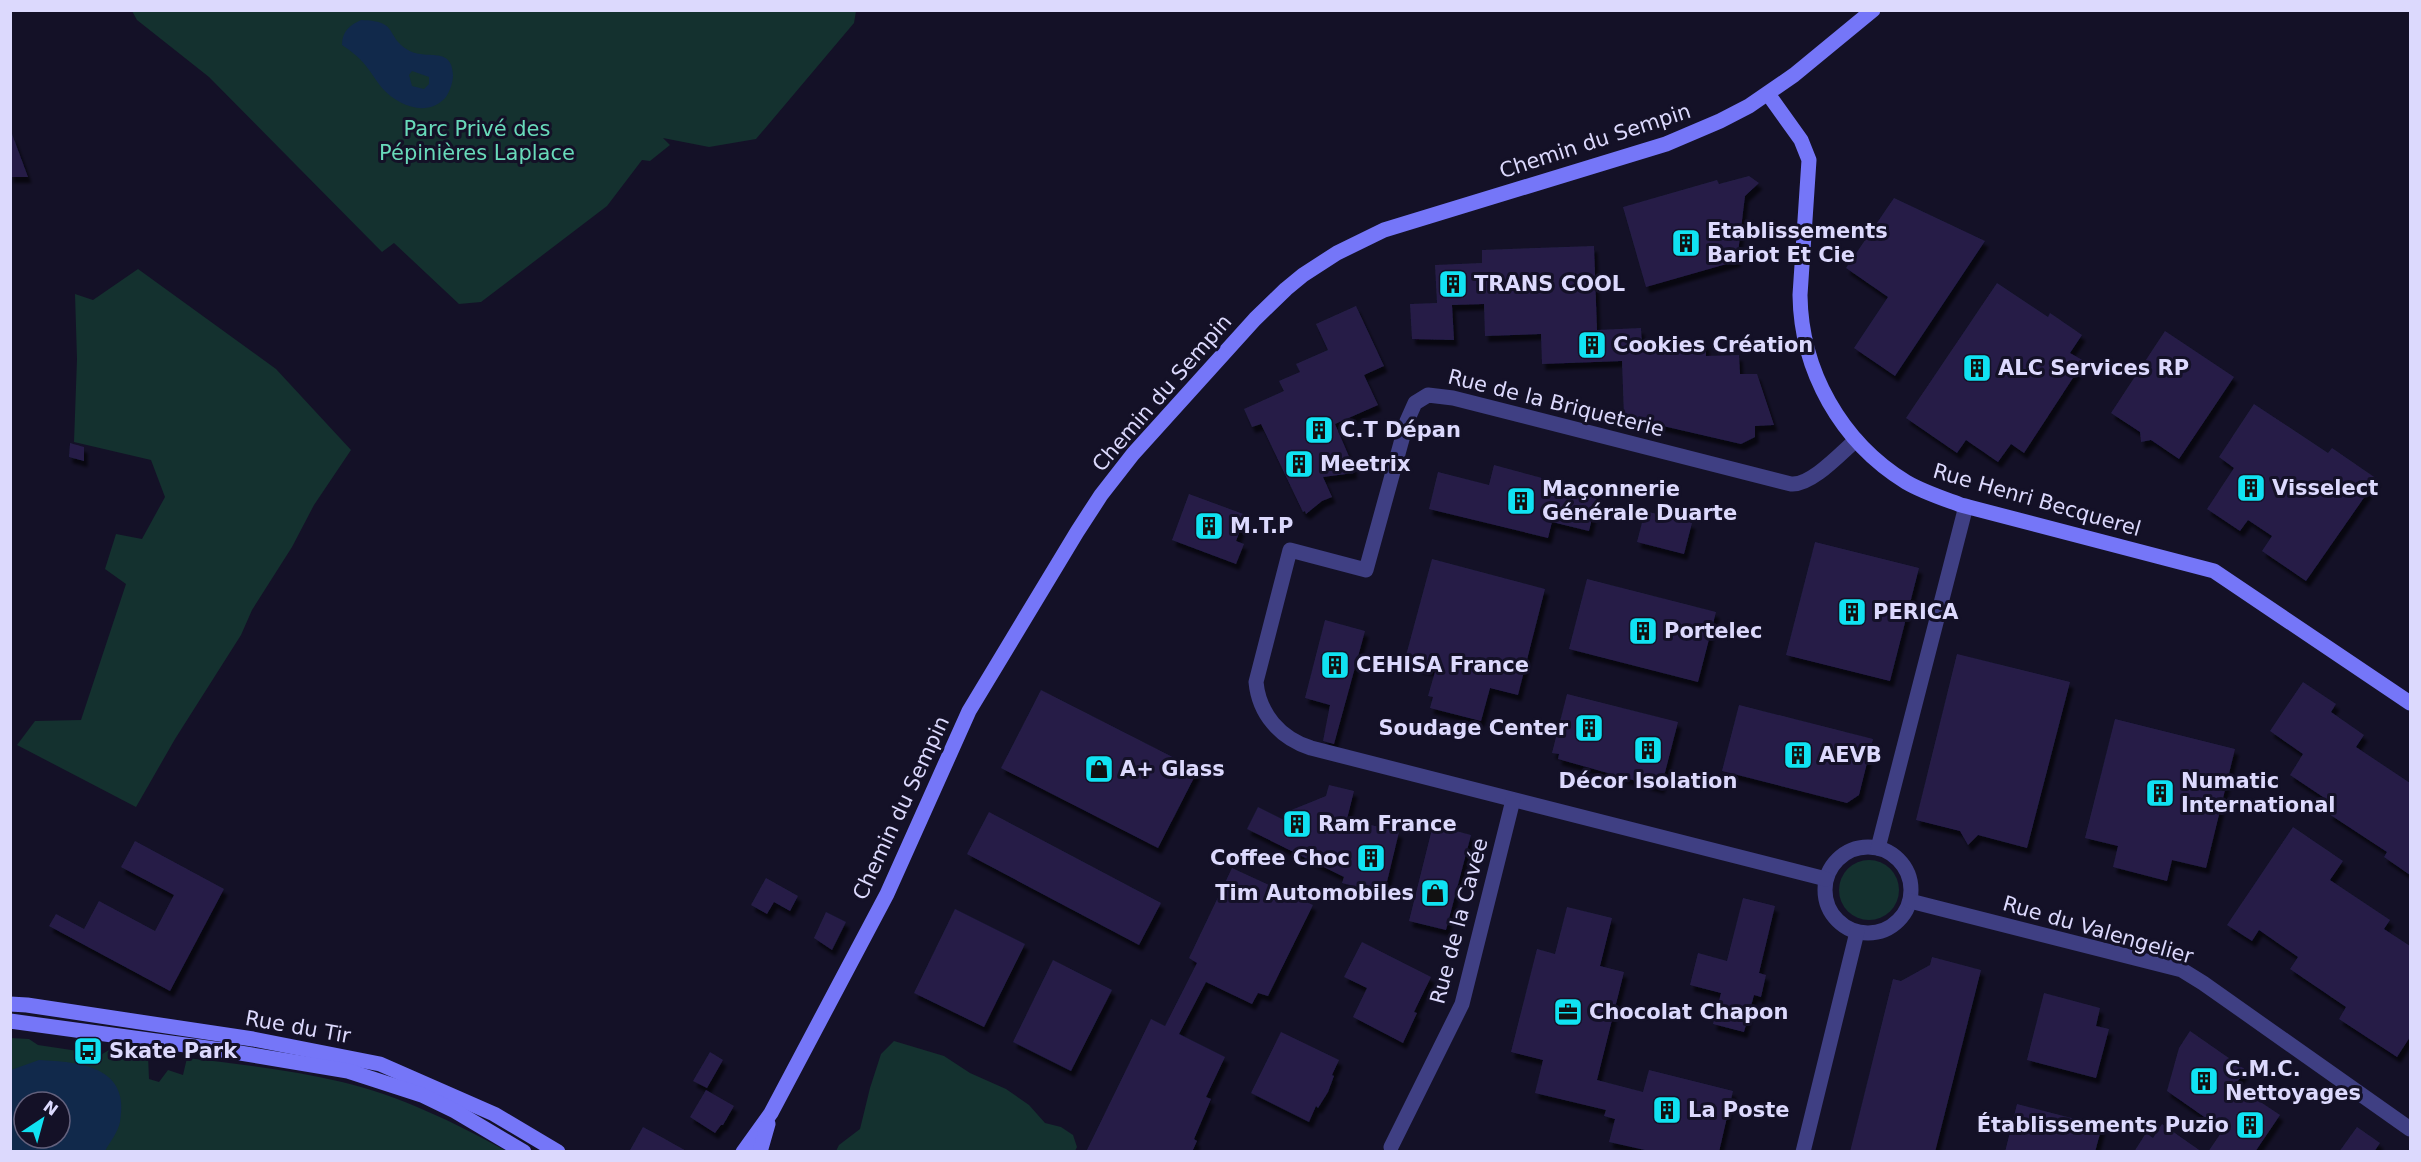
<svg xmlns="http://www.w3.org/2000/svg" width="2421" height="1162" viewBox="0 0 2421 1162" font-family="'DejaVu Sans',sans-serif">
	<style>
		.green { fill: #14312f; fill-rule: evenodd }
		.water { fill: #11294b; fill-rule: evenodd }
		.building { fill: #251e47; filter: url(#shadow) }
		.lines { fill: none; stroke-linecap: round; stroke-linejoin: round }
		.street { stroke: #3f3f83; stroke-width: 15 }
		.secondary { stroke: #7576f8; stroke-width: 15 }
		.labels { text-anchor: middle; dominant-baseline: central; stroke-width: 6; stroke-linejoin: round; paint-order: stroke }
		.park-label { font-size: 21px; fill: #68daba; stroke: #141127 }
		.street-label { font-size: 21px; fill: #dcd9fd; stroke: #141127 }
		.poi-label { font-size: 21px; font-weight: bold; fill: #dcd9fd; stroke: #141127; text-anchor: start }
	</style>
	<defs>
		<filter id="shadow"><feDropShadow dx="3.5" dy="6" stdDeviation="1.5" flood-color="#0009"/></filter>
	</defs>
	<rect width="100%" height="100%" fill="#141127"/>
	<g class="green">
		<polygon points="132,11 856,11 854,23 756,139 709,147 663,138 670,145 650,161 642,160 607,206 481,302 459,304 394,243 382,252 209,77 137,20"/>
		<polygon points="138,269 276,369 351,450 314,505 292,547 252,610 241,635 175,739 136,807 17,745 35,721 81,720 126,584 105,569 116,534 142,539 165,497 151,460 74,442 77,359 75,294 93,300"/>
		<circle cx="1869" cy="890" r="30"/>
		<path d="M10,1038L29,1039L38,1045L78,1051V1054L96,1058L112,1048L148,1055L149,1079L159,1082L168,1070L183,1075L187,1058C239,1064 291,1070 342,1082C400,1096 454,1122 506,1151H11ZM24,1102H60V1138H24Z"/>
		<polygon points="894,1041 944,1056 970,1073 1006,1089 1029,1105 1045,1123 1061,1127 1073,1135 1077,1147 1075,1151 836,1151 839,1145 860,1129 870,1088 881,1054"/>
	</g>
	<g class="water">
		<path d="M361,20C400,21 384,35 408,50C426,61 452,45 453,75C453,82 450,91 446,97C428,118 398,106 382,88C376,81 372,73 366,66C359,57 351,51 342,45C342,31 350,25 361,20ZM412,71L429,77V84L424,89L412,86L409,75Z"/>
		<path d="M39,1060C80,1062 131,1066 120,1122C118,1132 110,1142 105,1151H11V1070ZM24,1102H60V1138H24Z"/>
	</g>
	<g class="building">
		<polygon points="12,134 28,177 10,177"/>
		<polygon points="1749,176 1759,183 1745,196 1737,261 1646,287 1623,207 1717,180 1719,184"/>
		<polygon points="1894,198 1985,241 1895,376 1854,348 1888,297 1846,268"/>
		<polygon points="1594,246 1597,330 1641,328 1642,347 1706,344 1706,356 1739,355 1740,374 1757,374 1774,425 1755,426 1755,437 1741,444 1624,417 1622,361 1542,364 1541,334 1485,336 1484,304 1452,305 1454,340 1412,339 1410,304 1437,303 1435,265 1482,263 1482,250"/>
		<polygon points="1997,283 2048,317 2050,313 2082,335 2070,353 2084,361 2024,453 2011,444 1998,462 1966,440 1957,453 1906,418"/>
		<polygon points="1356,306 1384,366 1364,375 1378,405 1335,424 1354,468 1353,469 1354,473 1323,477 1332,497 1322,501 1306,514 1305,511 1303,512 1261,424 1252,427 1244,409 1284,391 1279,381 1300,372 1296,364 1328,350 1316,324"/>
		<polygon points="2165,331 2234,377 2179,459 2151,440 2141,442 2140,432 2111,413"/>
		<polygon points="2254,404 2328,453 2332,448 2377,479 2306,581 2262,551 2272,536 2248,520 2240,531 2207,509 2234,468 2219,457"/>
		<polygon points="70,443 84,447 84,461 69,457"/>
		<polygon points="1494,465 1598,493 1589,531 1552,522 1548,538 1429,509 1438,472 1489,485"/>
		<polygon points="1189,494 1246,515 1236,541 1244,544 1236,564 1172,540"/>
		<polygon points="1645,511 1692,523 1684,554 1637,542"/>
		<polygon points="1815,542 1919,568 1890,681 1786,655"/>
		<polygon points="1432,559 1545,589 1518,695 1490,688 1481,721 1430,708 1433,697 1428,696 1435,672 1404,663"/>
		<polygon points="1587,579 1716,612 1698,682 1569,649"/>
		<polygon points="1325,620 1365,631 1334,744 1323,741 1330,705 1305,698"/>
		<polygon points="1957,654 2070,682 2027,848 1978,835 1968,845 1960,831 1916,820"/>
		<polygon points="2303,682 2336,704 2331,712 2364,735 2356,747 2410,783 2410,875 2384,857 2387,852 2329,814 2335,805 2290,775 2303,754 2270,731"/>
		<polygon points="1041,690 1198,770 1158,848 1001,768"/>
		<polygon points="1567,694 1678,722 1661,788 1558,759 1559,754 1552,753"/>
		<polygon points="1739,705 1873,739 1859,795 1847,803 1722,771"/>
		<polygon points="2115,719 2235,749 2206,868 2172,860 2167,881 2113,867 2118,846 2085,838"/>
		<polygon points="1329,785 1354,791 1347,819 1399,832 1384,894 1342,883 1344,877 1247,829 1258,807 1284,820 1289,811 1326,796"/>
		<polygon points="989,812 1161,903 1139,945 967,854"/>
		<polygon points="1433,825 1471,835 1446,930 1409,921"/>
		<polygon points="2293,827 2343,861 2330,880 2390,920 2384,929 2410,946 2410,1037 2397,1057 2339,1019 2346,1007 2290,969 2298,957 2259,930 2252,941 2227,925"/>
		<polygon points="135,841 224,889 170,991 49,926 56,914 84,929 99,901 155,931 174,895 121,867"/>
		<polygon points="1232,868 1313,905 1268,996 1258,993 1252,1004 1206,982 1179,1034 1225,1057 1206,1097 1211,1099 1194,1139 1197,1141 1192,1152 1086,1152 1151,1019 1165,1026 1197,963 1189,958"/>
		<polygon points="766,878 798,896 790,911 774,902 767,914 751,905"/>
		<polygon points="1743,898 1775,906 1759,973 1766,975 1761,997 1754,995 1744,1032 1713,1024 1721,993 1690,985 1698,953 1727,961"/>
		<polygon points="1567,907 1612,918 1600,966 1624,972 1597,1080 1643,1092 1649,1070 1733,1091 1719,1152 1654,1152 1609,1142 1615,1119 1604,1116 1606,1110 1535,1093 1543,1060 1511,1052 1537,949 1555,954"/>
		<polygon points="955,909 1025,944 984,1027 914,993"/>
		<polygon points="826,912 846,922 832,950 814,938"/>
		<polygon points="1362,942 1431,977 1414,1012 1417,1013 1403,1043 1353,1017 1367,988 1344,977"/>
		<polygon points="1932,957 1981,970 1935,1152 1850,1152 1893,979 1901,981 1930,965"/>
		<polygon points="1053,960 1112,990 1071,1071 1013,1042"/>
		<polygon points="2044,993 2100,1008 2096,1026 2109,1029 2096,1078 2027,1060"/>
		<polygon points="2190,1031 2246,1070 2235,1085 2280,1115 2255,1152 2208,1152 2223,1130 2167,1091 2179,1048"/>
		<polygon points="1281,1032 1339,1060 1332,1075 1334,1076 1328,1092 1318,1108 1316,1106 1309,1122 1251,1093"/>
		<polygon points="710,1052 723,1060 707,1088 693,1081"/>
		<polygon points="706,1090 734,1106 723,1125 721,1125 715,1133 690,1117"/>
		<polygon points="2017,1104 2102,1126 2095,1152 2005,1152"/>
		<polygon points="2162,1124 2202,1152 2134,1152 2146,1133 2153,1138"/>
		<polygon points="643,1127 656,1134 688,1152 629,1152"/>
		<polygon points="2357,1127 2380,1143 2374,1152 2339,1152"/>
	</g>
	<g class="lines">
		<g class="street">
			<circle cx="1868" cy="890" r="43"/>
			<polyline points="1878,848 1966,506"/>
			<path d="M1826,879L1311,748C1280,738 1259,714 1256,682L1290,550L1366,570L1407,421L1415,403L1428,395L1453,398L1791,484C1811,486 1841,453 1856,440"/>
			<polyline points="1910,901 2182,970 2203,983 2410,1129"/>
			<polyline points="1391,1147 1462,1004 1513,800"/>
			<polyline points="1803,1152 1857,932"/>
		</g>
		<g class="secondary">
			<path d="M1768,94L1801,140L1809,160L1800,295C1801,371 1841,442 1906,482C1923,492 1942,498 1961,505L2214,571L2410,703"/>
			<polyline points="10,1004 27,1005 253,1039 380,1064 494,1114 558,1152"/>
			<polyline points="10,1021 222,1050 348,1071 422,1095 455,1111 524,1152"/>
			<polyline points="743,1152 771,1113 887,894 969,711 1077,532 1101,495 1133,454 1255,319 1286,289 1303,275 1337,253 1384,230 1666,144 1720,121 1749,106 1794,75 1873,10"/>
			<polyline points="760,1152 768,1124"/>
		</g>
	</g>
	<defs>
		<g id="building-square" transform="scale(1.5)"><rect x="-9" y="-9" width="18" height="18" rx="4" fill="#10e2f2" stroke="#141127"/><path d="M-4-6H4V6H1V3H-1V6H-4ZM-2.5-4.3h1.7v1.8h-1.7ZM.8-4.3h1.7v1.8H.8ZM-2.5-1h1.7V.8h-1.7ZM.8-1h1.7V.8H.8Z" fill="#111"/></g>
		<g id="shop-square" transform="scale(1.5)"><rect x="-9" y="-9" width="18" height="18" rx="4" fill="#10e2f2" stroke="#141127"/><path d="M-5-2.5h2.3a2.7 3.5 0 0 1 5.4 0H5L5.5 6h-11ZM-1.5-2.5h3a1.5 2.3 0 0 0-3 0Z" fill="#111"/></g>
		<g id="office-square" transform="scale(1.5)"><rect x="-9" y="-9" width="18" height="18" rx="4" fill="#10e2f2" stroke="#141127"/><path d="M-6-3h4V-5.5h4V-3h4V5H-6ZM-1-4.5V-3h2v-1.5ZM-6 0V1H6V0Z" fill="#111"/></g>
		<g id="bus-square" transform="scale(1.5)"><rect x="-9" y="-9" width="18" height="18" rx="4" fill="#10e2f2" stroke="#141127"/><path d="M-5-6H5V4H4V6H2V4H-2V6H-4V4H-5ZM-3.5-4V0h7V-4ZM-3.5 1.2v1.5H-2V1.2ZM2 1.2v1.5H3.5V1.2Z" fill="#111"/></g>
	</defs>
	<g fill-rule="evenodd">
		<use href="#building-square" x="1686" y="243"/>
		<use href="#building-square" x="1453" y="284"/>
		<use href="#building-square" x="1592" y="345"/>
		<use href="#building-square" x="1977" y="368"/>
		<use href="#building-square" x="1319" y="430"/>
		<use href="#building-square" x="1299" y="464"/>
		<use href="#building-square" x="2251" y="488"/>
		<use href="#building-square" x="1521" y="501"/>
		<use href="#building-square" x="1209" y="526"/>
		<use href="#building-square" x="1852" y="612"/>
		<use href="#building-square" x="1643" y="631"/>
		<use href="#building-square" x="1335" y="665"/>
		<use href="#building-square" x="1589" y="728"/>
		<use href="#building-square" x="1648" y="750"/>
		<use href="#building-square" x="1798" y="755"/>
		<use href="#shop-square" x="1099" y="769"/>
		<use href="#building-square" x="2160" y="793"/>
		<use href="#building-square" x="1297" y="824"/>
		<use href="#building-square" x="1371" y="858"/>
		<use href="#shop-square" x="1435" y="893"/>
		<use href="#office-square" x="1568" y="1012"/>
		<use href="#bus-square" x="88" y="1051"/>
		<use href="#building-square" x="2204" y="1081"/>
		<use href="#building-square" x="1667" y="1110"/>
		<use href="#building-square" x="2250" y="1125"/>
	</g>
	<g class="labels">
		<g class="park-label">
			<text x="477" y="129">Parc Privé des<tspan x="477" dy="24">Pépinières Laplace</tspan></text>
		</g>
		<g class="street-label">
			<text transform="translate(1595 141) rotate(-18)">Chemin du Sempin</text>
			<text transform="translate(1162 393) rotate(-49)">Chemin du Sempin</text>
			<text transform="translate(1556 403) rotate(14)">Rue de la Briqueterie</text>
			<text transform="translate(2037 500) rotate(16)">Rue Henri Becquerel</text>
			<text transform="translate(901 808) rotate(-65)">Chemin du Sempin</text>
			<text transform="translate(1459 921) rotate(-75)">Rue de la Cavée</text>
			<text transform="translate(2098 930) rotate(16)">Rue du Valengelier</text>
			<text transform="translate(298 1027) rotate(10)">Rue du Tir</text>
		</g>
		<g class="poi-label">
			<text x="1707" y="231">Etablissements<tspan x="1707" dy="24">Bariot Et Cie</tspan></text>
			<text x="1474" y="284">TRANS COOL</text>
			<text x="1613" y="345">Cookies Création</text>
			<text x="1998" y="368">ALC Services RP</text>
			<text x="1340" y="430">C.T Dépan</text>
			<text x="1320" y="464">Meetrix</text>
			<text x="2272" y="488">Visselect</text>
			<text x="1542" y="489">Maçonnerie<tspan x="1542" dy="24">Générale Duarte</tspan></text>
			<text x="1230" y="526">M.T.P</text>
			<text x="1873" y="612">PERICA</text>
			<text x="1664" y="631">Portelec</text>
			<text x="1356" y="665">CEHISA France</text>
			<text x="1568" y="728" text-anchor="end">Soudage Center</text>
			<text x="1819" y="755">AEVB</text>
			<text x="1120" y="769">A+ Glass</text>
			<text x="1648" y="781" text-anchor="middle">Décor Isolation</text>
			<text x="2181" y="781">Numatic<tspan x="2181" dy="24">International</tspan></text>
			<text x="1318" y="824">Ram France</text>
			<text x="1350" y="858" text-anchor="end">Coffee Choc</text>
			<text x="1414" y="893" text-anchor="end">Tim Automobiles</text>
			<text x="1589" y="1012">Chocolat Chapon</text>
			<text x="109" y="1051">Skate Park</text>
			<text x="2225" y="1069">C.M.C.<tspan x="2225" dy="24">Nettoyages</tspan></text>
			<text x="1688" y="1110">La Poste</text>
			<text x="2229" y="1125" text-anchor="end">Établissements Puzio</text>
		</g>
	</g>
	<rect width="2421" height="1162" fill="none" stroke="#dcd9fd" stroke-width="24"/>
	<g transform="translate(42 1120) rotate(36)"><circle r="28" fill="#141127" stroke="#64617d" stroke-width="1.5"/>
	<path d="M0-4.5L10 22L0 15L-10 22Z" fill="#10e2f2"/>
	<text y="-9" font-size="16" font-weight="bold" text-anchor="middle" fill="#dcd9fd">N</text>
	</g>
</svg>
